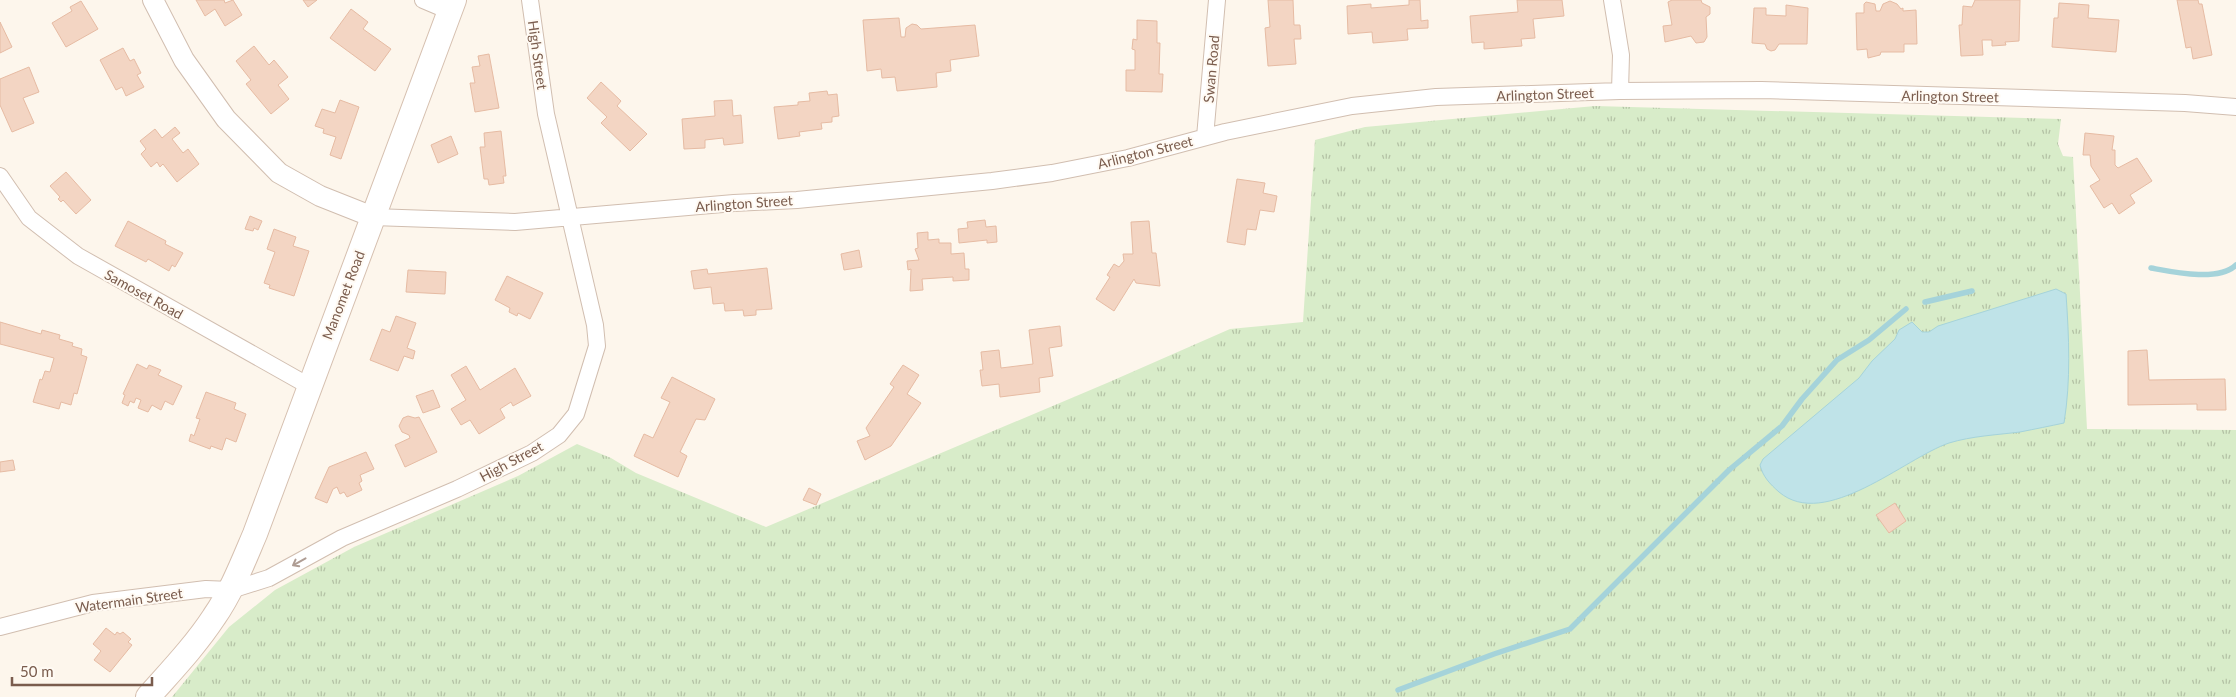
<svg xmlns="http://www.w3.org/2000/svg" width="2236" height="697" font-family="Lato,sans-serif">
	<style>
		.grass { fill: url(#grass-tufts) }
		.water { fill: #bfe3e8; stroke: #a5d3da }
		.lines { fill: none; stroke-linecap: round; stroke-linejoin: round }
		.stream { stroke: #a5d3da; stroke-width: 5.5 }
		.building { fill: #f3d5c3; stroke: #e6bba3 }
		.minor-casing { stroke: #d1beb0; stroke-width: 18 }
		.tertiary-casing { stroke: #d1beb0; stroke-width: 22 }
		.secondary-casing { stroke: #d6c0b0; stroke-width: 26 }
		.minor { stroke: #fff; stroke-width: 16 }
		.tertiary { stroke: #fff; stroke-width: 20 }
		.secondary { stroke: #fff; stroke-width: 24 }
		.oneway { stroke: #af9d94 }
		.labels { text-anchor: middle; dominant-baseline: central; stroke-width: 4; stroke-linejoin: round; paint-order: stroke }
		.street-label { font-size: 14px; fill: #7a5c4d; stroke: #fffaf3 }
	</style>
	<defs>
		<pattern id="grass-tufts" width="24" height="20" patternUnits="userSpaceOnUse" patternTransform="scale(1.25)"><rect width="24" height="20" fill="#d8ecc9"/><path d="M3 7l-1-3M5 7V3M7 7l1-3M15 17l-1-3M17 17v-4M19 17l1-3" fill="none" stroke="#b4c2a5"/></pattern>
	</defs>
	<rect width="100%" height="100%" fill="#fdf6ec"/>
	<!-- grass -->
	<path class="grass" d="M1595,106L2061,119L2058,144L2063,156L2073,157L2087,429L2236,430V697H172L229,627L275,590L354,547L518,476L577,444L611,458L636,473L766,527L1107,383L1230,329L1303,322L1315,140L1365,127Z"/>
	<!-- water -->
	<path class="water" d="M2056,289L2066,294C2069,337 2071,380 2064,423C2050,426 2035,429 2020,432C1996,435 1972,436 1949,443C1905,458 1825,531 1779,492C1770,484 1763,477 1760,465L1763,459L1859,378L1872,361L1895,339L1899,330L1912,322L1922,332H1929L1938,326Z"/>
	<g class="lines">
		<!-- stream -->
		<path class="stream" d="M2151,268C2173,272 2219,282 2236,265
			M1925,302L1972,291
			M1398,690L1494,654L1570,629L1729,470L1782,426L1802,399L1837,360L1869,340L1906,309"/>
	</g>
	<!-- building -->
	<path class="building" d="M196,0H224L225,3L233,0L242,15L225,26L215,9L205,16Z
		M303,0H317L308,7Z
		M1268,0H1293L1294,25H1300L1301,39H1294L1296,64L1268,66L1265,28L1270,27Z
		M1409,0H1420L1421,21L1428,20V28L1407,29L1408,40L1373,43L1372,32L1348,34L1347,6L1371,4V8L1409,5Z
		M1517,0H1562L1564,16L1533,19L1535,38L1521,39L1522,46L1484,49V42L1472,43L1470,16L1518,12Z
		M1672,0H1701L1702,3L1710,7V14L1706,17L1707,37L1704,42L1696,43L1691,36L1665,42L1663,26L1672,25L1668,2Z
		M1975,0H2020L2019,41L2005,42L2006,45L1992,46V40H1982L1983,55L1961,56L1959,25H1962L1963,6L1972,7Z
		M2177,0H2198L2199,4H2202L2212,55L2193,59L2191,47L2186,48Z
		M81,1L98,29L66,47L52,23L72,11L70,7Z
		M1890,1L1897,4L1901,9L1903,8V11L1916,10L1917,44H1904V52H1881L1880,55L1868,58L1867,49L1857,50L1856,13H1864V4L1866,2L1875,4L1876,11H1880L1883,4Z
		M2059,3L2089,5L2088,18L2119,20L2116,52L2052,47L2054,18H2058Z
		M1786,5L1808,8L1807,44H1779L1775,50L1771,51L1767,49L1765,44L1752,43L1754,8H1766V15L1786,16Z
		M351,9L368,22L363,29L391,49L375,71L330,38Z
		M899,18L901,37H905L906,28L912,24L917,25L921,29L975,25L979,56L950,60L951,71L936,73L937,87L897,91L895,77L882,78L881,69L867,71L863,20Z
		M1137,20L1157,21V43H1160L1159,74H1163L1162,92L1126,91V70H1135V50L1132,49L1133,39L1137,40Z
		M0,22L12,47L0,53Z
		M254,46L269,65L274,60L288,77L278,85L289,99L271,114L246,84L251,80L236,61Z
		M123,48L130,61L134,59L141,73L137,75L144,87L126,96L122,87L116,90L100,60Z
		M489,54L499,108L475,112L470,83H475L472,67L480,66L478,56Z
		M29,67L39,92L23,98L34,123L12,132L0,105V79Z
		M601,82L621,101L617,106L647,134L630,151L601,123L607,117L587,98Z
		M827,91L828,95L837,94L839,116L832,117V122L821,123L822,129L799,132L800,136L778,139L774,107L798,105V102L810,101L809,93Z
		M340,100L359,107L341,159L330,155L336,137L323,133L324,129L315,126L322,109L335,113Z
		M732,100L733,116L741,115L743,143L724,145L723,138L705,140V148L684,149L682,119L715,116L714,101Z
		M175,127L180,133L172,139L183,153L188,149L199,164L177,182L163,164L160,167L157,162L151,167L141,154L146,149L140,141L155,129L162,138Z
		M501,131L506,176H503L504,183L489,185L488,179H484L480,147H485L484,133Z
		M2085,133L2114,136L2112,150H2115V165L2118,168L2137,158L2152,181L2130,195L2135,203L2119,214L2112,203L2104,208L2090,186L2100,180L2091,166L2090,155H2083Z
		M451,136L458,154L438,163L431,145Z
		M66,172L91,200L76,214L63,200L61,202L58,199L60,197L50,186Z
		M1237,179L1265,183L1263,193L1277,196L1274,212L1260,210L1256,230L1247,229L1245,245L1227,242Z
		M250,216L262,221L258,230L254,228L253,231L245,229Z
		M985,220L986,227L996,226L997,242L987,243V240L959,243L958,229L968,228L967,222Z
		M128,221L166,241L165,244L183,253L175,267L172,265L169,271L148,259L146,262L115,246Z
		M1149,221L1152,253H1156L1160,286L1136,283L1134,279L1114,311L1096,299L1110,277L1107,275L1114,264L1119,267L1124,261L1123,254H1133L1131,222Z
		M274,229L296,237L293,246L309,251L294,296L269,288L270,285L264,283L275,252L267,249Z
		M928,232V240L939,239V243H951V254L964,253L965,269H969V280L953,281V277L922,279L923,290L910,291L911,269L908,270L907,261L919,260L915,249L918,248L917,233Z
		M859,250L862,267L844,270L841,254Z
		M767,268L772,309L756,310V315L744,316L743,310L725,311L724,303L713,304L711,287L694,289L691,271L707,269L708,274Z
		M408,270L446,272L445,294L406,292Z
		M507,276L543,293L530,319L518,313L517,316L509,312L510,308L495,300Z
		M396,316L416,323L407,348L415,351L413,359L404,356L398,371L370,360L382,329L390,332Z
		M0,322L41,334L42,330L60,335L59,339L73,343L72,346L82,349L81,355L87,357L77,394L74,393L71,405L61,402L59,409L33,402L40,379L42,380L45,371L50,372L54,358L0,344Z
		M1060,326L1062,346L1049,348L1053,376L1039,378L1040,392L1000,397L999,384L982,386L980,370H983L981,352L999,350L1001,368L1033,364L1029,330Z
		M2147,350L2149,380L2225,379L2226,410H2197V404L2128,405V351Z
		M137,364L147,369L149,365L161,370L158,375L182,386L173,405L165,401L161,410L152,405L148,412L138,408L141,400L136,398L134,403L130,401L128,406L122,403L125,395L123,394Z
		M903,365L919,375L907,394L921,403L891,446L865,460L857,441L870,436L866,428L894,387L890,384Z
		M466,366L480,390L515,368L531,396L513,406L511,402L500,409L505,418L479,434L470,420L461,425L451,409L466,400L451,375Z
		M672,377L715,399L705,420L696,419L680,452L687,456L678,477L634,456L644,434L653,438L670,402L661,398Z
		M433,390L440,407L423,413L416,396Z
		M206,392L236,403L234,409L246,414L236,442L226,438L222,450L211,446L210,449L189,441L191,434L194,436L200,419L196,418Z
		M408,416L415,418L419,417L437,452L405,467L395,445L410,438L409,435L402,432L399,426L403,418Z
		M366,452L374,469L360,475L362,481L359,483L362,490L347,497L344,492L340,494L337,487L333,489L327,503L315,498L329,467Z
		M13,460L15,470L0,472V462Z
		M809,488L821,494L816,505L803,500Z
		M1895,503L1906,521L1889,533L1876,515Z
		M106,628L115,635L117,632L120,634L123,632L131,639L128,642L132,645L110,672L94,660L101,651L93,644Z"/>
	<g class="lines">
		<!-- minor casing -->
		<g class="minor-casing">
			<path id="minor" d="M423,0L449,11
				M1612,0L1621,55L1620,91
				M1205,137L1217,0
				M0,176L29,218L78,256L309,386
				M373,217L515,222L734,203L797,200L992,181L1052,173L1128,158L1225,132L1352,106L1436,97L1620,91L1761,90L2185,103L2236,107
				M0,627L93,603L206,589L231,590L269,578L342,538L457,489L532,453L559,435L576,414L597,346L595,325L546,114L530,0"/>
		</g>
		<!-- tertiary casing -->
		<g class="tertiary-casing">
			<path id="tertiary" d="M153,0L184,60L226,119L279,173L320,196L373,217"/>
		</g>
		<!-- secondary casing -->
		<g class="secondary-casing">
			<path id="secondary" d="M148,697C171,671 195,646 214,617C232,591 243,562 255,534L454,0"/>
		</g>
		<!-- minor -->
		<use href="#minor" class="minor"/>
		<!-- tertiary -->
		<use href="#tertiary" class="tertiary"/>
		<!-- secondary -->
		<use href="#secondary" class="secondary"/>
	</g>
	<!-- one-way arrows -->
	<defs><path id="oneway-shaft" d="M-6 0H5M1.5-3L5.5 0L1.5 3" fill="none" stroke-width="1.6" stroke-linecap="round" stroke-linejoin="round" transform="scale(1.25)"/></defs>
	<use class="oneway" href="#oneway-shaft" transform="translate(299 562) rotate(151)"/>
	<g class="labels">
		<!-- street labels -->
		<g class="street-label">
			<text transform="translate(538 55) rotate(82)">High Street</text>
			<text transform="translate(1211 69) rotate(-85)">Swan Road</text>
			<text transform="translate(1545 94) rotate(-2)">Arlington Street</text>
			<text transform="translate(1950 96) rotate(1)">Arlington Street</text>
			<text transform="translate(1145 152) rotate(-14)">Arlington Street</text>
			<text transform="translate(744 203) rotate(-4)">Arlington Street</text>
			<text transform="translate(144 294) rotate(29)">Samoset Road</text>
			<text transform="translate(343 295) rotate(-69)">Manomet Road</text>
			<text transform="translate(511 461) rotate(-28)">High Street</text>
			<text transform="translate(129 600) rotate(-8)">Watermain Street</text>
		</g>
	</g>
	<!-- scale -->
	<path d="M12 677v8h140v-8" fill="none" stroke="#7a5c4d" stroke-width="2.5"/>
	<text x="20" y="677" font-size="15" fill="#7a5c4d" stroke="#fffaf3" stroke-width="4" paint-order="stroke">50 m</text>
</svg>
